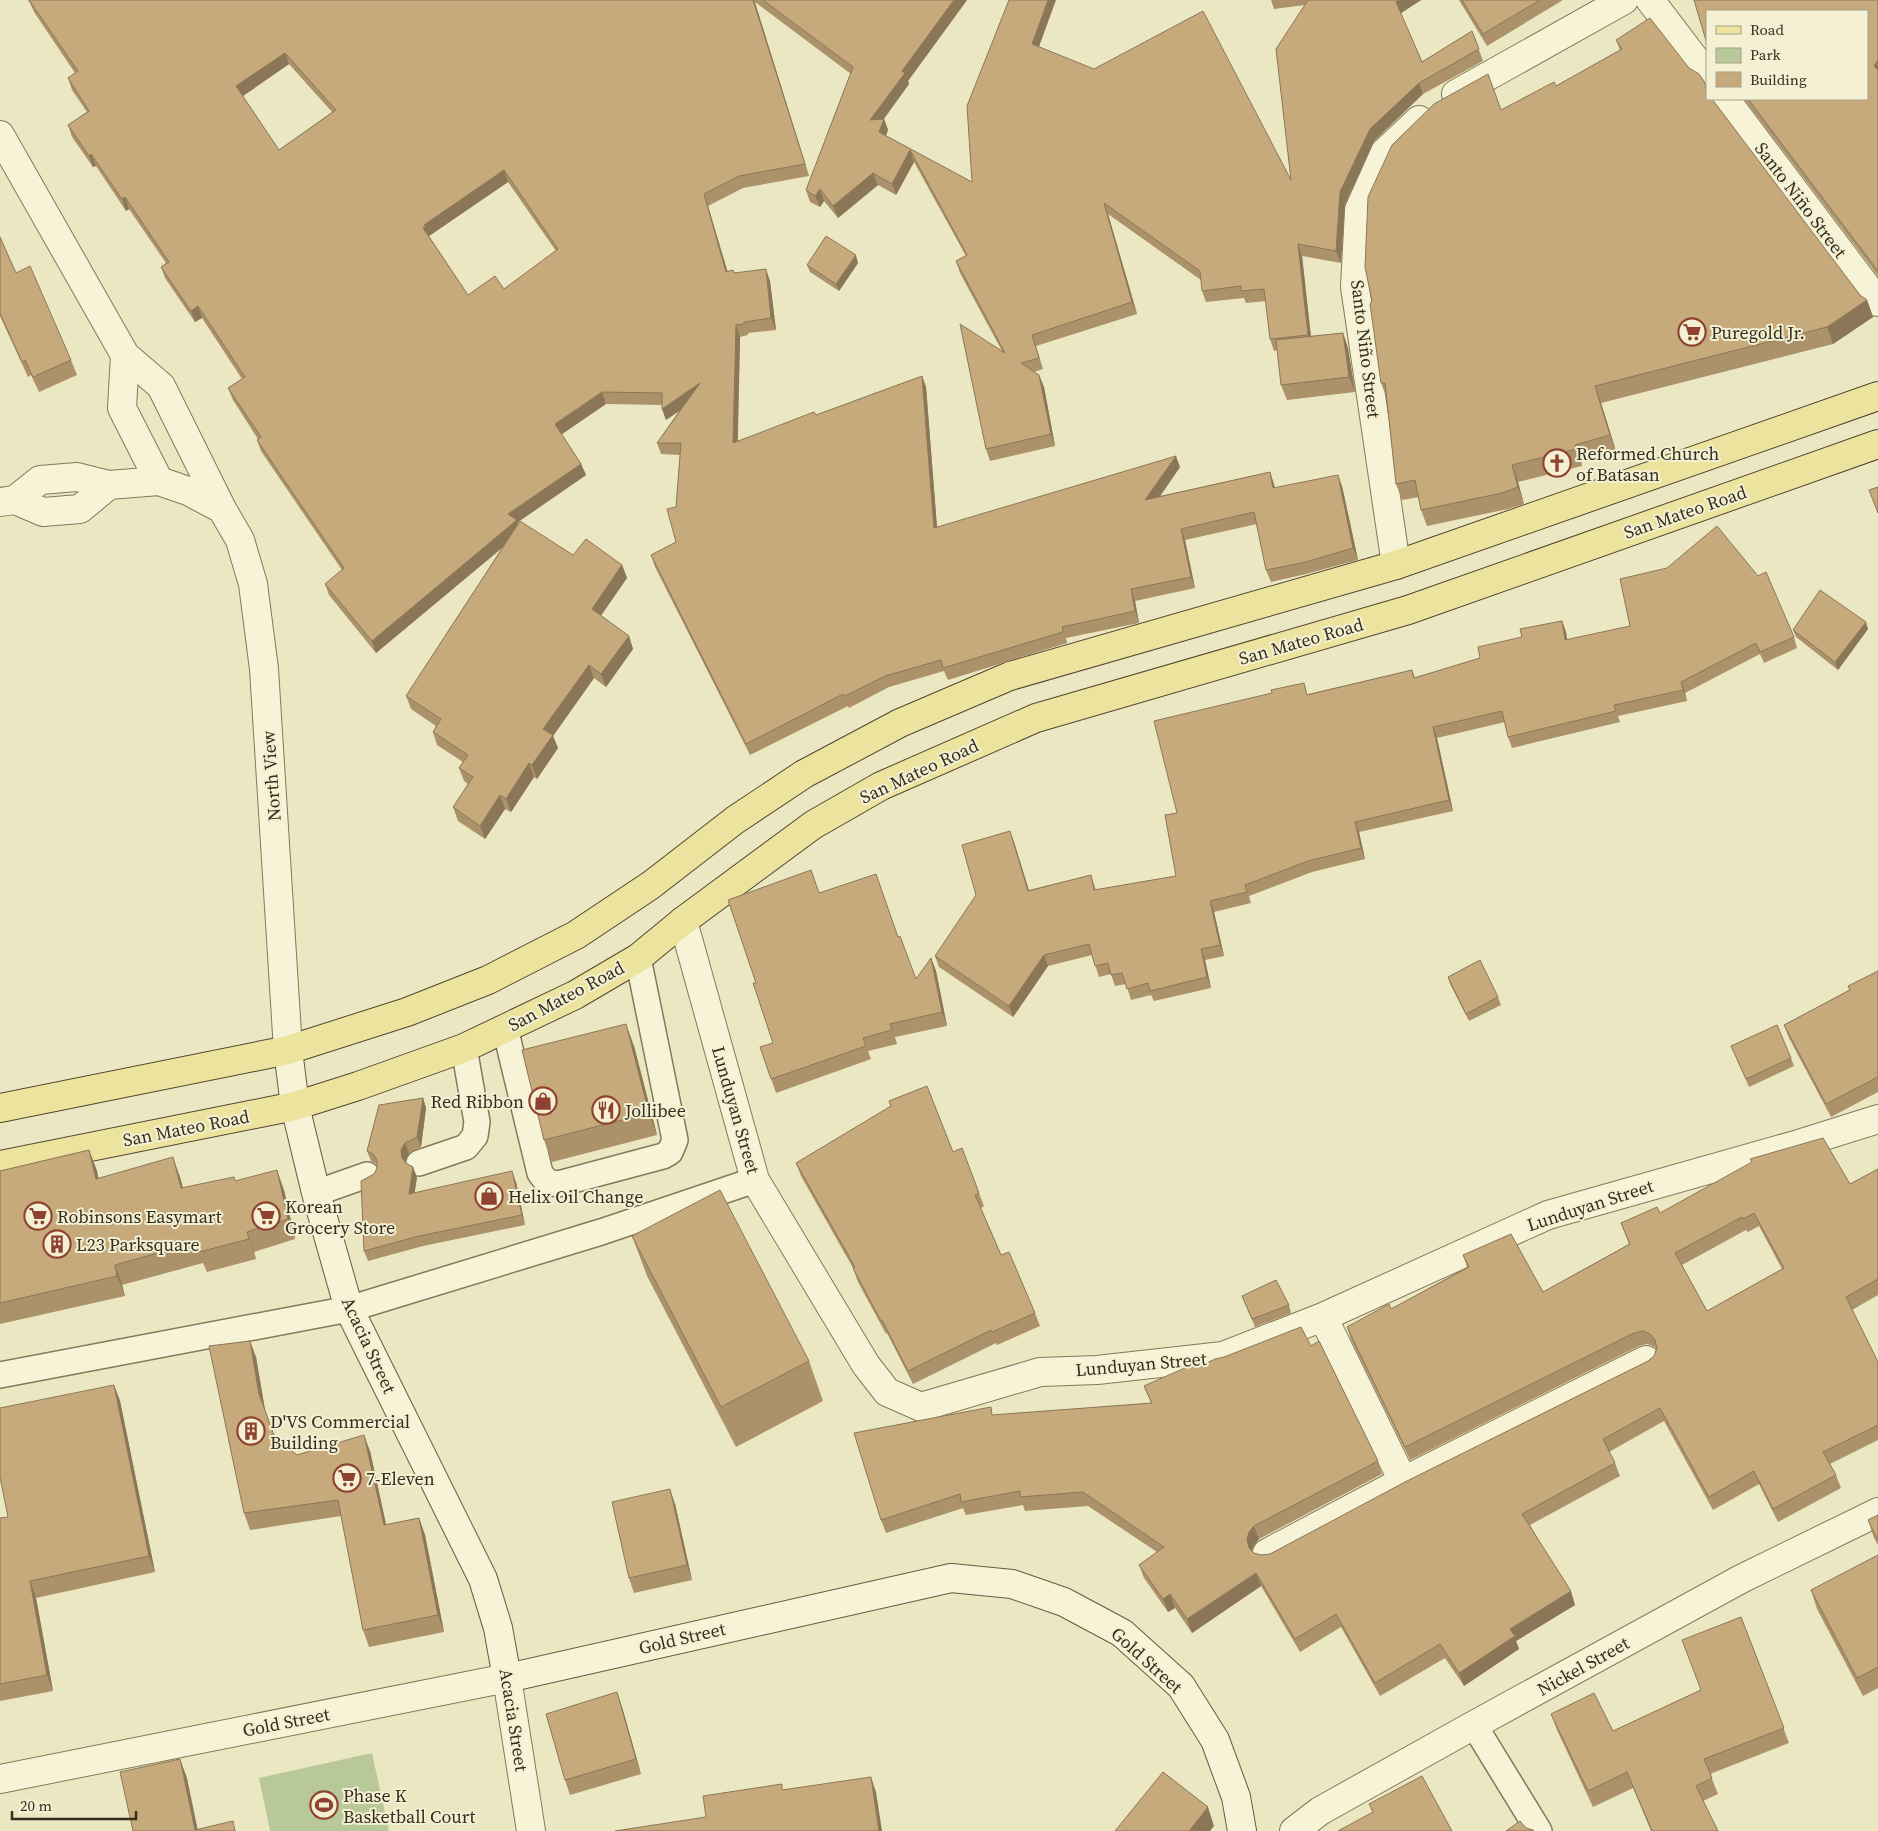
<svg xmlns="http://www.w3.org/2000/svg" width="1878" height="1831" font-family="'Source Serif 4',serif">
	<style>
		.green { fill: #b9c898 }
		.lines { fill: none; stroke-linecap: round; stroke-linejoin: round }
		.lane-casing { stroke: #84795b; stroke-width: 28 }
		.street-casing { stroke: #84795b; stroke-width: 30 }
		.secondary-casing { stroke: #665a3f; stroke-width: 30 }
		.primary-casing { stroke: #52462f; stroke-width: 30 }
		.lane { stroke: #f6f3d6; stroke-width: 25 }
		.street { stroke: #f6f3d6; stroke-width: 28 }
		.secondary { stroke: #f6f3d6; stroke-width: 28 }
		.primary { stroke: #ece39e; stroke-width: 28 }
		.wall { fill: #ab926b; fill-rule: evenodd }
		.shaded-wall { fill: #8b7757 }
		.building { fill: #c7aa7c; stroke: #8b7757; fill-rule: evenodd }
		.labels { text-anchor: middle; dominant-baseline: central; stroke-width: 4; stroke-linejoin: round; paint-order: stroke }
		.street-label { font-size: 18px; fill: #352e1e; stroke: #f3f0d3 }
		.poi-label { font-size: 18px; fill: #352e1e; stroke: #f3f0d3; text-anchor: start }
	</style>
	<rect width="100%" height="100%" fill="#ebe7c3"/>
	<!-- green -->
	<path class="green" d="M372,1753L389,1831H270L259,1778Z"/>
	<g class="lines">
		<!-- lane casing -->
		<g class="lane-casing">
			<path id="lane" d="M505,1028L540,1173L547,1182L558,1184L663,1156L670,1152L675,1140L638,958
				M419,1163L466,1147L475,1136L477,1122L464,1048
				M316,1193L367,1175
				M0,1375L349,1309L601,1232L755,1180
				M1474,1725L1539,1831"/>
		</g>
		<!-- street casing -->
		<g class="street-casing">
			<path id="street" d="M1650,0L1707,75
				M1456,94L1624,0
				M1725,99L1878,302
				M0,135L125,355L161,386L222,509L240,540L253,584L264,669L288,1050
				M125,355L122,408L159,481
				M15,500L43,512L80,509L109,485
				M0,502L15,500L40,480L77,477L109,485L159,481L188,491L222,509
				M1396,565L1355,287L1359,210L1385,152L1419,120
				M683,921L755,1180L866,1365L887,1392L921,1407L1040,1372L1097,1370L1223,1356L1323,1317L1548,1215L1792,1146L1878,1119
				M1323,1317L1403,1481
				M1267,1553L1403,1481L1646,1360
				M0,1779L507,1678L531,1831
				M1294,1831L1320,1811L1474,1725L1741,1579L1878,1512"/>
		</g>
		<!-- secondary casing -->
		<g class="secondary-casing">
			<path id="secondary" d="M288,1050L295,1106L316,1193L349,1309L483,1579L498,1628L507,1678L951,1578L1012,1584L1064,1602L1122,1633L1181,1686L1215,1740L1236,1797L1242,1831"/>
		</g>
		<!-- primary casing -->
		<g class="primary-casing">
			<path id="primary" d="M0,1108L288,1050L407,1012L488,980L576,935L651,885L735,820L804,774L900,723L1010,676L1396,565L1878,396
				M0,1165L295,1106L358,1086L464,1048L575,995L638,958L683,921L813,825L881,786L1036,718L1408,610L1878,444"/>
		</g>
		<!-- lane -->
		<use href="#lane" class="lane"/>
		<!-- street -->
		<use href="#street" class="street"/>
		<!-- secondary -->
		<use href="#secondary" class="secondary"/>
		<!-- primary -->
		<use href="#primary" class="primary"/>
	</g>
	<!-- wall -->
	<path class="wall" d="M28,0H967L908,81L909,84L884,119L888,130L886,136L972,182L1040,47L1291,180L1305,5L1274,9L1271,0H1421L1400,13L1422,62L1472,31L1483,61L1423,94L1374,141L1345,204L1341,263L1302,256L1311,336L1343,333L1348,348L1355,392L1287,400L1281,385L1278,350L1274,351L1270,339L1266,301L1246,303L1244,298L1206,302L1202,291L1201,280L1108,214L1137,314L1036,346L1043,369L1034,372L1039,375L1044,387L1055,446L990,461L986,449L1002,351L960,273L956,261L966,256L914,162L896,195L878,185L838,218L824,201L820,207L810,202L806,190L851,74L755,2L809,176L743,188L708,206L727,271L770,281L776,330L748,333V335L740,337L738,441L816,415L922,376L926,387L937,527L1180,467L1160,496L1270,472L1275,488L1342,486L1358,560L1306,574L1271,582L1266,570L1257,524L1185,540L1195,588L1135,601L1139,623L1066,638L1067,643L948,680L944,671L889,687L849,708L848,706L750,755L655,567L651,555L676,542V507L680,455L661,454L657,443L679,411L666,420L662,405L606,404L562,434L581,464L586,475L518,522V523L573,555L622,565L627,578L601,616L629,636L633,649L606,687L594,678L553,736L558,748L537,779L534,777L511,812L505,809L485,839L458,821L453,807L468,784L464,781L459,768L463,762L437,745L433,732L436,726L411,709L406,696L502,548L376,653L329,595L325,584L342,570L261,451L257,440L258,439L233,400L228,388L242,379L202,318L195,322L165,278L161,267L166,263L129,209L126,211L96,166L93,167L72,137L68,125L87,112L72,90L68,78L75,73L34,12L30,3ZM289,64L332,112L279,150L243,96ZM508,182L556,251L504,289L468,295L429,236Z
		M1459,0H1563L1487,46Z
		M1878,0V276L1744,99H1867Z
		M1616,40L1689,68L1704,81L1707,88V99L1860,295L1867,300L1873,317L1833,344L1601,403L1616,451L1581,461L1582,466L1518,482L1524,504L1508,509L1427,526L1421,510L1419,497L1402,500L1396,484L1386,396L1381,383L1501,110L1556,86L1620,50Z
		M0,237L16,273L71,360L77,375L39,392L31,375L28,377L0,316Z
		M858,263L839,291L810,272L807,265Z
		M1562,621L1566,632L1567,640L1794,637L1797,648L1764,663L1760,654L1685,693L1687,701L1618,716L1620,722L1512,748L1508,737L1505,722L1437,738L1453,811L1359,832L1365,859L1312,872L1249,896L1251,903L1214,912L1224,956L1205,960L1211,988L1154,1001L1151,995L1131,1000L1126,984L1115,986L1111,974L1099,977L1092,955L1048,966L1013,1017L939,967L935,956L1014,842L1029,890L1091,875L1096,890L1176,876L1177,813L1308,694L1412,670L1415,678L1480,658L1522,637Z
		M1868,629L1838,670L1796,637L1793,630Z
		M820,893L898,937L916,979L931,958L936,971L947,1026L895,1037L897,1044L868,1051L871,1059L776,1093L760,1047L773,1043L756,983Z
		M1878,971V1092L1831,1117L1789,1038L1784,1025L1849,990Z
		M1448,977L1498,997L1501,1005L1469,1021L1450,984Z
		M634,1046L657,1135L552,1162L544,1140Z
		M1731,1046L1791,1058L1794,1066L1749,1087Z
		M423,1098L426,1108L421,1147L409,1153L405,1161V1163L417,1177L414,1193L516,1182L525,1225L423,1246L368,1261L364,1251L374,1174L377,1168V1164L371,1161L367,1151Z
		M962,1148L984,1206L981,1208L1001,1255L1035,1313L1040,1326L997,1345L996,1343L913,1384L887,1333L886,1334L858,1282L853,1268L801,1176L796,1163L953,1152Z
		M89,1150L97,1171L98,1178L180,1177L183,1188L235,1181L284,1190L295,1239L254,1252L256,1259L207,1272L203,1263L122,1285L125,1296L0,1324V1171Z
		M1878,1169V1295L1852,1310L1878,1362V1440L1830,1464L1836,1475L1841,1488L1778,1522L1759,1484L1713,1510L1664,1421L1609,1452L1615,1463L1620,1476L1530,1525L1575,1605L1516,1641L1519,1649L1464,1686L1445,1658L1380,1696L1341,1627L1300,1652L1261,1586L1192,1633L1175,1608L1168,1612L1144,1578L1139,1565L1157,1552L1088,1506L1025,1511L1023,1505L966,1515L963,1508L886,1533L881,1520L994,1415L1151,1403L1144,1386L1198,1367L1311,1346L1378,1461L1382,1474L1259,1539L1254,1545L1252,1551L1254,1553L1261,1555L1270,1554L1648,1361L1654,1356L1656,1349L1655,1347L1647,1344L1639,1346L1410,1460L1351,1340L1347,1327L1391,1309L1467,1267L1463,1255L1543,1292L1629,1244L1621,1223L1660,1213L1850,1184ZM1759,1226L1782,1269L1707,1311L1682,1265L1746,1230L1748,1232Z
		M632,1236L809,1361L823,1401L736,1447L647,1276Z
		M1242,1296L1289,1305L1291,1313L1255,1327Z
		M256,1357L265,1410L275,1438L297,1455L370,1451L386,1525L419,1518L425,1535L444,1632L369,1647L363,1630L341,1516L250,1530L244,1513Z
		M114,1385L120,1401L155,1572L36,1598L53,1691L0,1701V1518L8,1517Z
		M675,1504L692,1580L634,1593L629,1578Z
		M1878,1515V1545L1874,1538L1868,1520Z
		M1878,1555V1688L1863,1696L1817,1609L1811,1590Z
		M1741,1617L1789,1743L1710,1774L1718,1794L1703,1801L1718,1831H1651L1633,1788L1593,1807L1557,1730L1551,1714L1613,1731L1700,1690Z
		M617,1692L622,1707L641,1774L570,1795L565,1780Z"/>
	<!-- shaded-wall -->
	<path class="shaded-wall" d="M753,0H754L809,176L805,164Z
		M954,0H967L908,81L909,84L874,132L870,120L902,71Z
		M1048,0H1056L1036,55L1032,44Z
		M1399,0H1421L1400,14L1396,2Z
		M285,53L289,64L240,98L236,86Z
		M1878,60V75L1874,66Z
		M1419,83L1423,94L1374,141L1345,204L1341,263L1336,251L1340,192L1370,129Z
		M884,119L888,130L883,143L879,132Z
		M910,150L914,162L896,195L892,184Z
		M91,154L96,166L93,167L89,156Z
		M504,170L508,182L429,236L423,228L424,225Z
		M873,173L878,185L838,218L833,206Z
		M820,189L824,201L820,207L815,196Z
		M704,194L708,206L731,283L726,272Z
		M125,197L129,209L126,211L122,199Z
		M1104,203L1108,214L1137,314L1132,302Z
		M1298,244L1302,256L1312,347L1308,335Z
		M856,255L858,263L839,291L836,284Z
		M766,269L770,281L776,330L771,318Z
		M1867,300L1873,317L1833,344L1827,327Z
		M198,306L202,318L195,322L191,311Z
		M736,325L740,337L737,455L733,443Z
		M1343,333L1348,348L1355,392L1349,377Z
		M1039,375L1044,387L1055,446L1051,434Z
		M922,376L926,387L938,540L934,528Z
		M700,383L704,394L666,420L662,409Z
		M1595,386L1601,403L1616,451L1610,435Z
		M602,392L606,404L559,436L555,424Z
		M1575,445L1581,461L1582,466L1576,449Z
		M1176,456L1180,467L1150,511L1145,500Z
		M581,464L586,475L518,522L521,532L376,653L372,641L508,514Z
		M1512,465L1518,482L1524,504L1518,487Z
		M1270,472L1274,484L1277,500L1273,488Z
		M1338,475L1342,486L1358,560L1353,548Z
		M1181,529L1185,540L1195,588L1191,577Z
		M622,565L627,578L596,622L592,609Z
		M1131,589L1135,601L1139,623L1135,611Z
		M1562,621L1566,632L1569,651L1565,640Z
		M1866,622L1868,629L1838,670L1835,662Z
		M629,636L633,649L606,687L601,674Z
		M589,665L594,678L553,736L558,748L537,779L532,765L543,729Z
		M1681,682L1685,693L1687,701L1683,690Z
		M1433,727L1437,738L1453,811L1449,800Z
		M529,763L534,777L511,812L506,799Z
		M500,795L505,809L485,839L480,826Z
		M1355,822L1359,832L1365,859L1361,848Z
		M1010,831L1014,842L1032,901L1028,891Z
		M1210,901L1214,912L1224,956L1220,945Z
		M1201,949L1205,960L1211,988L1207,977Z
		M1044,955L1048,966L1013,1017L1009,1006Z
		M931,958L936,971L947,1026L942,1012Z
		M626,1024L634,1046L657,1135L649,1113Z
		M423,1098L426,1108L421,1147L417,1137Z
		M405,1143L409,1153L405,1161L406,1168L402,1158L401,1150Z
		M89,1150L97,1171L103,1199L96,1179Z
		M173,1157L180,1177L188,1208L181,1188Z
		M413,1167L417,1177L413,1204L409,1194Z
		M277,1170L284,1190L295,1239L288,1219Z
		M512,1171L516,1182L525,1225L522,1215Z
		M247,1232L254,1252L256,1259L249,1239Z
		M115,1265L122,1285L125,1296L117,1276Z
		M250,1341L256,1357L265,1410L259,1394Z
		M114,1385L120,1401L155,1572L149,1556Z
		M364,1435L370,1451L390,1542L384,1525Z
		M670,1489L675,1504L692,1580L687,1565Z
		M419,1518L425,1535L444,1632L438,1615Z
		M1254,1526L1259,1539L1254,1545L1251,1552L1249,1548L1247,1539L1249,1532Z
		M1256,1573L1261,1586L1192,1633L1187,1619Z
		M30,1581L36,1598L53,1691L47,1675Z
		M1571,1591L1575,1605L1516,1641L1519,1649L1464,1686L1459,1673L1510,1629Z
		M1170,1594L1175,1608L1168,1612L1163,1599Z
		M617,1692L622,1707L641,1774L636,1759Z
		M180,1759L187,1778L198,1831H195Z
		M871,1777L876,1792L882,1831H879Z
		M1208,1807L1214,1826L1210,1831H1189Z"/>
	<!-- building -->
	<path class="building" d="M29,0H753L805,164L739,176L704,194L726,272L733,270L734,273L766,269L771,318L744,322V324L736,325L733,443L814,412L816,415L922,376L934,528L1176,456L1145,500L1270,472L1273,488L1338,475L1353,548L1302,563L1266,570L1254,512L1181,529L1191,577L1131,589L1135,611L1062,627L1063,632L943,668L941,660L885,676L845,696L843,694L746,744L651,555L676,542L667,509L676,507L681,443H657L700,383L662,409V393L602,392L555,424L581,464L508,514L517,520L372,641L325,584L344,568L257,440L261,437L228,388L245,377L198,306L191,311L161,267L169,262L125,197L122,199L91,154L89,156L68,125L89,111L68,78L78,71ZM285,53L336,110L279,150L236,86ZM504,170L558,249L504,289L495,276L468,295L423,228L426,227L424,225Z
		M763,0H954L902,71L905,73L870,120L884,119L879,132L972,182L967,106L1009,0H1048L1032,44L1094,69L1203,11L1291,180L1276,49L1308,0H1399L1396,2L1422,62L1472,31L1479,49L1419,83L1370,129L1340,192L1336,251L1298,244L1308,335L1270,339L1264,289L1241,291V286L1202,291L1200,271L1104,203L1132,302L1032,335L1039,358L1021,363L1039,375L1051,434L986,449L960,324L1005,353L956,261L967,255L910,150L892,184L873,173L833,206L820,189L815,196L806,190L853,67Z
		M1462,0H1540L1483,34Z
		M1694,0H1878V60L1874,66L1878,70V271L1748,99H1867V11H1707V44Z
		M1650,18L1689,68L1699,74L1704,81L1707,92V99H1712L1860,295L1867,300L1827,327L1595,386L1610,435L1575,445L1576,449L1512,465L1518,487L1502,493L1421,510L1415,480L1396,484L1385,383H1381L1370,304L1372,301L1365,267L1368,197L1392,145L1434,104L1488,74L1501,110L1554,82L1556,86L1622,49L1616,40Z
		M826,236L856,255L836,284L807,265Z
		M0,237L16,273L30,266L71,360L33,377L25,360L22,362L0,313Z
		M1343,333L1349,377L1281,385L1276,340Z
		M1878,487V513L1869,490Z
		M520,521L573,555L586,539L622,565L592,609L629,636L601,674L589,665L543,729L553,735L532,765L529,763L506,799L500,795L480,826L453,807L473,777L459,768L468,755L433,732L441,719L406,696Z
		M1717,526L1758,576L1766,572L1794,637L1760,652L1756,643L1681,682L1683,690L1614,705L1616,711L1508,737L1502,711L1433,727L1449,800L1355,822L1361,848L1308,861L1245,885L1247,892L1210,901L1220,945L1201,949L1207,977L1150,991L1148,983L1127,989L1122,973L1111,975L1108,963L1095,966L1089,944L1044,955L1009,1006L935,956L976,895L962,845L1010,831L1028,891L1091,875L1094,890L1176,876L1165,815L1177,813L1154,721L1272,693L1271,690L1304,683L1307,695L1412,670L1414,678L1480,658L1478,647L1522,637L1520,629L1562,621L1565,640L1630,626L1620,579L1667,568Z
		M1820,590L1866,622L1835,662L1793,630Z
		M811,870L819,893L876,874L898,937L900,936L916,979L931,958L942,1012L890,1024L892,1030L863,1038L866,1046L771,1079L760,1047L773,1043L753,983H756L728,900Z
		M1480,960L1498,997L1466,1014L1448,977Z
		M1878,971V1077L1826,1104L1784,1025L1850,990L1848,986Z
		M626,1024L649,1113L544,1140L522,1050Z
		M1777,1025L1791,1058L1746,1079L1731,1046Z
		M927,1086L953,1152L962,1148L979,1193L975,1195L1001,1255L1009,1252L1035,1313L992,1332L991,1330L908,1371L882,1320L881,1321L853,1268L855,1267L796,1163L891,1106L889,1101Z
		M423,1098L417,1137L405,1143L401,1150L402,1158L406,1163L413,1167L409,1194L512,1171L522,1215L419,1236L364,1251L361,1181L374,1174L377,1168V1160L373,1154L367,1151L379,1105Z
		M1823,1138L1850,1184L1878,1169V1279L1846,1297L1878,1362V1425L1823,1452L1836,1475L1773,1509L1754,1471L1709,1497L1660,1408L1603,1439L1615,1463L1522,1514L1571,1591L1510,1629L1515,1636L1459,1673L1440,1644L1375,1683L1336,1614L1295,1639L1256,1573L1187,1619L1170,1594L1163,1599L1139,1565L1164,1547L1083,1492L1020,1497V1491L961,1502L960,1494L881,1520L854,1433L991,1407L992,1415L1152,1403L1144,1386L1196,1363L1198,1367L1215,1359L1224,1357L1301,1327L1311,1346L1319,1341L1378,1461L1254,1526L1249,1532L1247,1539L1249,1548L1254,1553L1261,1555L1270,1554L1405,1482L1648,1361L1654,1356L1657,1348L1655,1340L1650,1334L1643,1331L1634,1333L1405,1447L1347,1327L1389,1304L1391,1309L1469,1267L1463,1255L1511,1234L1543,1292L1630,1244L1621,1223L1657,1207L1660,1213L1752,1162L1750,1159ZM1754,1213L1784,1268L1707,1311L1675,1253L1742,1217L1743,1219Z
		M89,1150L96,1179L173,1157L181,1188L234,1177L235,1181L277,1170L288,1219L247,1232L249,1239L199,1252L197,1242L115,1265L117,1276L0,1303V1171Z
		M720,1190L809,1361L721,1407L632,1236Z
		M1276,1280L1289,1305L1252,1319L1242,1296Z
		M250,1341L259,1394L275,1438L297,1455L364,1435L384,1525L419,1518L438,1615L363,1630L338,1500L244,1513L209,1346Z
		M114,1385L149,1556L30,1581L47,1675L0,1684V1518L8,1517L0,1477V1408Z
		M670,1489L687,1565L629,1578L612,1502Z
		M1878,1515V1540L1868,1520Z
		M1878,1555V1667L1857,1678L1811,1590Z
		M1741,1617L1784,1728L1704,1759L1712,1778L1696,1786L1718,1831H1652L1627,1772L1588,1791L1551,1714L1594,1693L1613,1731L1701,1690L1682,1640Z
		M617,1692L636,1759L565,1780L546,1714Z
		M180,1759L195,1830L233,1821L235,1831H133L120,1772Z
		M1163,1772L1208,1807L1189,1831H1115Z
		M1422,1776L1452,1831H1338L1373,1812L1369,1804Z
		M871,1777L879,1831H615L706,1817L703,1796L782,1784V1790Z
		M1520,1821L1526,1828L1533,1830L1534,1831H1506Z"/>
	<!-- icons -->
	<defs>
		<g id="supermarket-ring" transform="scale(1.4375)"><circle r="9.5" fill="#f3f0d3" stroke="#8f422f" stroke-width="1.5"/><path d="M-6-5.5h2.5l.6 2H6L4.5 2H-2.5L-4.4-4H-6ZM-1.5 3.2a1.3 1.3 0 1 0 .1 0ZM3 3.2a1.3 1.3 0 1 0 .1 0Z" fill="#8f422f"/></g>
		<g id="church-ring" transform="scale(1.4375)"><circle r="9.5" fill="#f3f0d3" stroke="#8f422f" stroke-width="1.5"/><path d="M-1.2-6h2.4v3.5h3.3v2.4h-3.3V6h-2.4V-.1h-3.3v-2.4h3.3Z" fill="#8f422f"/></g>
		<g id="shop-ring" transform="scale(1.4375)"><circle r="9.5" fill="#f3f0d3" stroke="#8f422f" stroke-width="1.5"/><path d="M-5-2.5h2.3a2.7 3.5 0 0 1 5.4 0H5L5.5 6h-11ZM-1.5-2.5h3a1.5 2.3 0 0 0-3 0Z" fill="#8f422f"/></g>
		<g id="restaurant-ring" transform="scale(1.4375)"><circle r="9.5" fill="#f3f0d3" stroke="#8f422f" stroke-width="1.5"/><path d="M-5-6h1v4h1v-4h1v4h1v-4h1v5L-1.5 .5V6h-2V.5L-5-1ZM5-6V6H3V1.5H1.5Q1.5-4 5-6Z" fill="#8f422f"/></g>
		<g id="building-ring" transform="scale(1.4375)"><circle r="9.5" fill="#f3f0d3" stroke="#8f422f" stroke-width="1.5"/><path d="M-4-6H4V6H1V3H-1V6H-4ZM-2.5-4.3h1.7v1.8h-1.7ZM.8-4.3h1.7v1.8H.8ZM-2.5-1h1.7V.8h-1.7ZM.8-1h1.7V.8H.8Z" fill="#8f422f"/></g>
		<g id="stadium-ring" transform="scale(1.4375)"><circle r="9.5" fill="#f3f0d3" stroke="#8f422f" stroke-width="1.5"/><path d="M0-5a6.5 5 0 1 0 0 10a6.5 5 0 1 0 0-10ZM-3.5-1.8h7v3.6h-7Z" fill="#8f422f"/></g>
	</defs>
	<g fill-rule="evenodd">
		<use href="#supermarket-ring" x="1692" y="332"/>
		<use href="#church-ring" x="1557" y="463"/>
		<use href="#shop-ring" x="543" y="1101"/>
		<use href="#restaurant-ring" x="606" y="1110"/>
		<use href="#shop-ring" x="489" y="1196"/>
		<use href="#supermarket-ring" x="38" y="1216"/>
		<use href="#supermarket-ring" x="266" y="1216"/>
		<use href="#building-ring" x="57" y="1244"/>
		<use href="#building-ring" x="251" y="1431"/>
		<use href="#supermarket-ring" x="347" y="1478"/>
		<use href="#stadium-ring" x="324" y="1805"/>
	</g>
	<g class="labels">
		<!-- street labels -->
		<g class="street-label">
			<text transform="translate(1801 200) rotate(53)">Santo Niño Street</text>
			<text transform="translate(1366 349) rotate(83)">Santo Niño Street</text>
			<text transform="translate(1685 512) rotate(-19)">San Mateo Road</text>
			<text transform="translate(1301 641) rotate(-16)">San Mateo Road</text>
			<text transform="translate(919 771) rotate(-25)">San Mateo Road</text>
			<text transform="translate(271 776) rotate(-94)">North View</text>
			<text transform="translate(566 996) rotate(-28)">San Mateo Road</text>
			<text transform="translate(736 1110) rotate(74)">Lunduyan Street</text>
			<text transform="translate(186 1128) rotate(-11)">San Mateo Road</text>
			<text transform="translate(1590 1205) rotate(-18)">Lunduyan Street</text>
			<text transform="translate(369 1345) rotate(65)">Acacia Street</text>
			<text transform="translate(1141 1364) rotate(-5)">Lunduyan Street</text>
			<text transform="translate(682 1638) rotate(-13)">Gold Street</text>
			<text transform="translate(1147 1660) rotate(42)">Gold Street</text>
			<text transform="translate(1583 1666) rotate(-29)">Nickel Street</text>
			<text transform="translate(514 1720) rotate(81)">Acacia Street</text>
			<text transform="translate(286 1722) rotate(-11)">Gold Street</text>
		</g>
		<!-- poi labels -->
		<g class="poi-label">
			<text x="1711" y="332">Puregold Jr.</text>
			<text x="1576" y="453">Reformed Church<tspan x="1576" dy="21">of Batasan</tspan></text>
			<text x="524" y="1101" text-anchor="end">Red Ribbon</text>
			<text x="625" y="1110">Jollibee</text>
			<text x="508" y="1196">Helix Oil Change</text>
			<text x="285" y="1206">Korean<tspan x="285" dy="21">Grocery Store</tspan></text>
			<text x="57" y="1216">Robinsons Easymart</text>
			<text x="76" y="1244">L23 Parksquare</text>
			<text x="270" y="1421">D'VS Commercial<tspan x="270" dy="21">Building</tspan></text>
			<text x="366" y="1478">7-Eleven</text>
			<text x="343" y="1795">Phase K<tspan x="343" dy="21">Basketball Court</tspan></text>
		</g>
	</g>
	<!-- legend -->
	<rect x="1706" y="10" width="162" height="90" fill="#f3f0d3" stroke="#a7a28b"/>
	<rect x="1716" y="26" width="25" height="8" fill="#ece39e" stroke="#a7a28b"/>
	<text x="1750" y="35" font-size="15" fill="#352e1e">Road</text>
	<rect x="1716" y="48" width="25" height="15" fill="#b9c898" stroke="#a7a28b"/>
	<text x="1750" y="60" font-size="15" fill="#352e1e">Park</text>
	<rect x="1716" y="72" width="25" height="15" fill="#c7aa7c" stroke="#a7a28b"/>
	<text x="1750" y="85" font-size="15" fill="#352e1e">Building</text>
	<!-- scale -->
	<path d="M12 1811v8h124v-8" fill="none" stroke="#352e1e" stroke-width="2.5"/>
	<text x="20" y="1811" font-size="15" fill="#352e1e" stroke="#f3f0d3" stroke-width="4" paint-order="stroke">20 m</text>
</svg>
